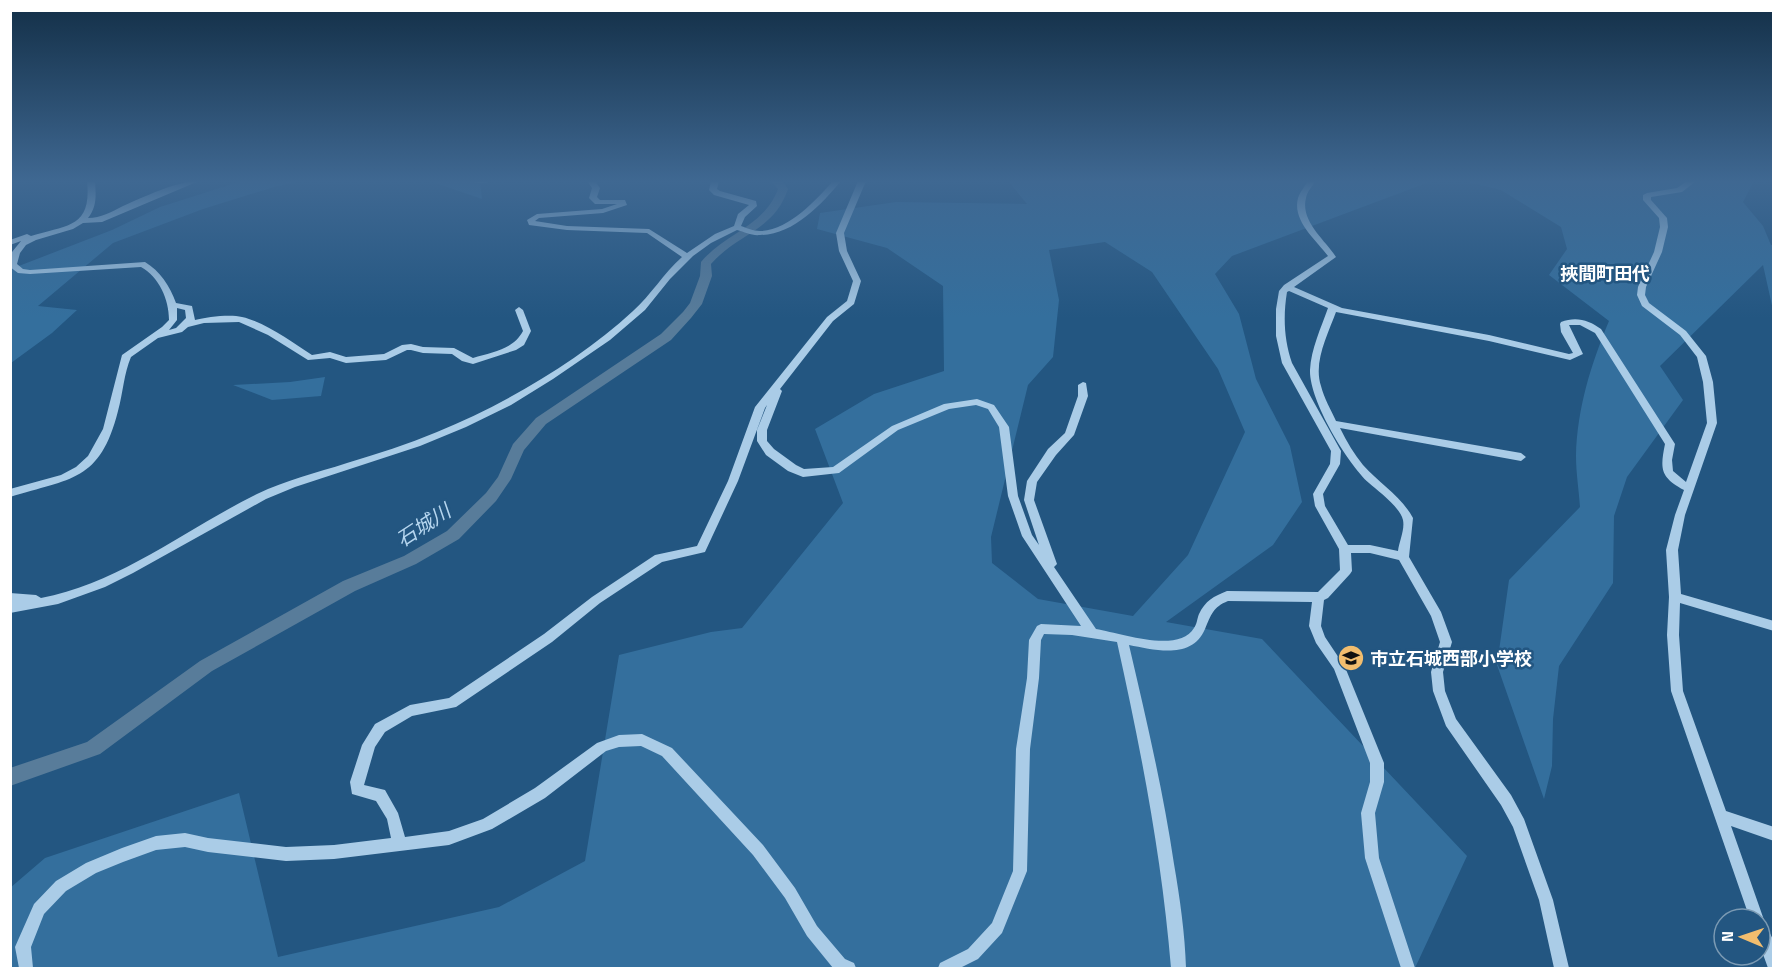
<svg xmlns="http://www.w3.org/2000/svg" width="1784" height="979" font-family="'Titillium Web','Noto Sans JP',sans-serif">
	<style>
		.green { fill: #346f9d; fill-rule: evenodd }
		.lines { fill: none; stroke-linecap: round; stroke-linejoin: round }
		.river { fill: #587c9a; fill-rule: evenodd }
		.minor { fill: #aacce7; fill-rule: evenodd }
		.labels { text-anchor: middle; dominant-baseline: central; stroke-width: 5; stroke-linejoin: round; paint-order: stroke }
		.far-quarter-label { font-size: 18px; font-weight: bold; fill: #fff; stroke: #235681 }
		.poi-label { font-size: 18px; font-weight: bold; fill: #fff; stroke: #235681; text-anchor: start }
		.water-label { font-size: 20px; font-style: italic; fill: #b6d6ef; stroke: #235681 }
	</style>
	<rect width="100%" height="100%" fill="#235681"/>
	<!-- green -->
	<path class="green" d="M242,181H300L274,187L203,209L113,243L38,306L77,310L52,333L11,363V269L112,230L160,207Z
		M430,181H480L482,199Z
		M1008,181H1432L1232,256L1215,274L1239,314L1256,379L1290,446L1302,502L1273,545L1166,622L1262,639L1467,856L1415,968H11L10,888L45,858L239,793L278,957L499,907L585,861L619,655L711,632L742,628L843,503L815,429L874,394L944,371L943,286L887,248L817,229L820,213L896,202L1027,204ZM1105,242L1152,272L1218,369L1245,432L1188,555L1133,616L1038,599L992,563L991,537L1028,385L1053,357L1059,300L1049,250Z
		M1463,181H1754L1743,202L1763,226L1771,245H1773V310L1763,265L1660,366L1683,400L1627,477L1614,516L1613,583L1559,666L1553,719L1552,766L1544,799L1497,665L1509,580L1580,507C1579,491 1576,473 1576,456C1577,409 1591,364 1609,321L1549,275L1567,249L1561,227L1501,190Z
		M325,377L321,396L272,400L233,385L290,382Z"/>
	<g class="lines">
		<!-- river -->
		<path class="river" d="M771,181H782L788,189C774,231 737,234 711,264L712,276L702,304L691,318L671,340L546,424L524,450L511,479L496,501L459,539L416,564L355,591L212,671L100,754L10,786V768L87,742L200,661L343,581L404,556L447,531L486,493L498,477L513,444L536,418L661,334L683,312L690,303L700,276L701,262C725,233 764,227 778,189Z"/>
		<!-- minor -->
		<path class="minor" d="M87,181H95C96,195 97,207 88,218C101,218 111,212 123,206C144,197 176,181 199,181L102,222L83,223L73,229L36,240L26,245L20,253L17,264L23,269L30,270L145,262C160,271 170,286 176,303L192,306L195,320C207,317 230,314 242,317C265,322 292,342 312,355L330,352L346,357L384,354L402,345L411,344L423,347L454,348L473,358C492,352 513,350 523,331L515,310L519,307L523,310L531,331L524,345L516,350L473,364L462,361L452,354L423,353L411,350H407L386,360L346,363L330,358L308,360L268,335L239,322L204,323L188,327L182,332L158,338L131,357C124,373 123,393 118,411C100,482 71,478 10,497V489L61,475L76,467L88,456L103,429L122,355L162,327L169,320C169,299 159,277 141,267L30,274L18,273L10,267L12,252L21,241L10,245V240L27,234L31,236C67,225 92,228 87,181ZM177,308L185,310L186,318L176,328L169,330L177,320Z
			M472,181H490C486,184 476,184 472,181Z
			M587,181H595L600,188L597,197L600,200H625L627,205L603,213L539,218L535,221L567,226L649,229L687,253L715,234L734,226L738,214L749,205L714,195L709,190L711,181H719L717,189L720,191L756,201L757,206L745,217L741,226C747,228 753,231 760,231C789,230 815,201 833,181H841C821,205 793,235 760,235C752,236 745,232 737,230L711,243L693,256L670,279L645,310L610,340L553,379L511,405L466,427L420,446L295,487L266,499L133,573L105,587L58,604L10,613V603H13H10V593L36,595L41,598C120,583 186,529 257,494C286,480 316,473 347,463C377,454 408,444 437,432C505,404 579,361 633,311C651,295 663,274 682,257L647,233L567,230L529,225L527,220L537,214L602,209L617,204H595L589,198L592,188Z
			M858,181H866L844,233L847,251L861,281L854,304L833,321L780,389L782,391L767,430V441L774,449L796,465L804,469L833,467L892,426L944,404L977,399L994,405L1009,427L1018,496L1032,535L1039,545L1024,500L1027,481L1048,449L1065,433L1078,396V385L1083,382L1086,383L1088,396L1074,435L1056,455L1037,482L1034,500L1057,564L1054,567L1096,629C1120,633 1179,654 1194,628C1197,624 1197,619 1199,614C1205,601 1214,596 1227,591L1318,592L1340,570L1339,549L1315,506L1313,494L1330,464L1331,451L1282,363L1276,336V309L1279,291L1284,285L1328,256C1316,240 1292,221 1298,198C1300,192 1305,186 1308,181H1316C1312,186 1307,192 1306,198C1300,221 1325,240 1336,257L1294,287L1342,308L1489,335L1569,354L1573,353L1561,332L1560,324L1561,322C1576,316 1589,320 1601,329L1675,444L1672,460L1673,471L1686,482L1707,423L1703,382L1697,357L1680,335L1642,306L1637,295L1638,287L1654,252L1660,227L1659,218L1643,200V195L1647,193L1677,188L1687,181H1696L1682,192L1651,197V200L1667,218L1668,227L1662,252L1646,287L1645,295L1649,303L1686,331L1706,356L1713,382L1717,423L1685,515L1678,550L1681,594L1774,621V631L1680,603L1679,635L1683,691L1726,811L1774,827V841L1731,826L1764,920L1774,942V968H1768L1760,946V919H1750L1671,691L1667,635L1669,597L1666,550L1675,515L1684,490C1660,477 1660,469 1665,444L1595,333L1580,325H1569L1583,354L1570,360L1489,341L1336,312C1328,334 1313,362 1321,386C1324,398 1331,410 1336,421L1521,453L1526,457L1521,461L1340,428C1347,442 1354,454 1363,465C1380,484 1401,496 1413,518L1409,557L1441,612L1452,642L1443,672L1445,691L1456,719L1511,795L1524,819L1553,900L1569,968H1554L1539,900L1513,827L1501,805L1446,726L1433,691L1431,672L1440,642L1431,616L1399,560L1370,553H1351L1352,571L1350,574L1328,598L1324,600L1321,626L1325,637L1345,667L1384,763V782L1375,813L1379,858L1415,968H1401L1365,858L1361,813L1370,782V763L1334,669L1316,643L1309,626L1312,602L1228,601C1213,607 1211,615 1205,629C1192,660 1155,650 1129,645C1146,718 1163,790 1174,864C1180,899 1185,934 1186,968H1171C1162,858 1141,750 1117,642L1072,635L1044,634L1041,640L1039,678L1030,749L1027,871L1002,933L978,959L960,968H938L940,963L968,949L992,923L1013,871L1016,749L1027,678L1029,640L1037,626L1041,624L1081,626L1022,536L1008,496L999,427L988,409L976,405L949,409L898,430L839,473L803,477L788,471L766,455L757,441V430L767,405L765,408L738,481L705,552L662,562L600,603L552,642L456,707L412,716L385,732L375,747L364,785L385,790L398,813L405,837L449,831L483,819L535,788L597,743L619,735L642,734L672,748L763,845L795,888L817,926L845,959L854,963L856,968H833L807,936L785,898L753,855L662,756L641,746L619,747L606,751L545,798L492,829L449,845L334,859L286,861L208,852L185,847L156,850L123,862L96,873L66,891L44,914L31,947L33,968H19L15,947L34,904L56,881L86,863L122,848L156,836L185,833L208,838L286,847L334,845L391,838L387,819L376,801L352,794L350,782L362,745L375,724L410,705L449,698L544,634L592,597L655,555L697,546L728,481L755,407L827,317L847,301L853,281L839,251L836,233ZM1289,291L1328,308C1321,328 1311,349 1310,370C1309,400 1347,463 1369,483C1378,491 1400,507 1403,520C1405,530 1399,542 1398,551L1370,545H1348L1325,506L1323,494L1340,464L1341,451L1292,363C1284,340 1283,316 1287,292Z"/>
	</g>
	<!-- sky -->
	<linearGradient id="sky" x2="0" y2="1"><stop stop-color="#132f47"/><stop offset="0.57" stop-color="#3f6892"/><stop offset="1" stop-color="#3f6892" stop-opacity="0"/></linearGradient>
	<rect width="1784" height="318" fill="url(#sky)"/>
	<!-- icons -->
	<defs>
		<g id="school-disc" transform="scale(1.35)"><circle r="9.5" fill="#f2bd6e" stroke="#235681"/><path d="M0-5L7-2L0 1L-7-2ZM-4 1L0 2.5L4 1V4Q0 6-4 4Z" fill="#111"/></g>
	</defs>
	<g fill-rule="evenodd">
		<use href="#school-disc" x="1351" y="658"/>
	</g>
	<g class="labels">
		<!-- far-quarter labels -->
		<g class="far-quarter-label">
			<text x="1605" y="273">挾間町田代</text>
		</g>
		<!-- poi labels -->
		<g class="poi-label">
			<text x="1370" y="658">市立石城西部小学校</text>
		</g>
		<!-- water labels -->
		<g class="water-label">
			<text transform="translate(423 525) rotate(-33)">石城川</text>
		</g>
	</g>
	<!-- border -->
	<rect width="1784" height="979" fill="none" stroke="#ffffff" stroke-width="24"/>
	<!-- north arrow -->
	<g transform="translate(1742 937) rotate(272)"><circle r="28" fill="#235681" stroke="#7b9ab3" stroke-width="1.5"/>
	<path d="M0-4.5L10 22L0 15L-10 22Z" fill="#f2bd6e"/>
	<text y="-9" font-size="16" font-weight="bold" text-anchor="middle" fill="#ffffff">N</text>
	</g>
</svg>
